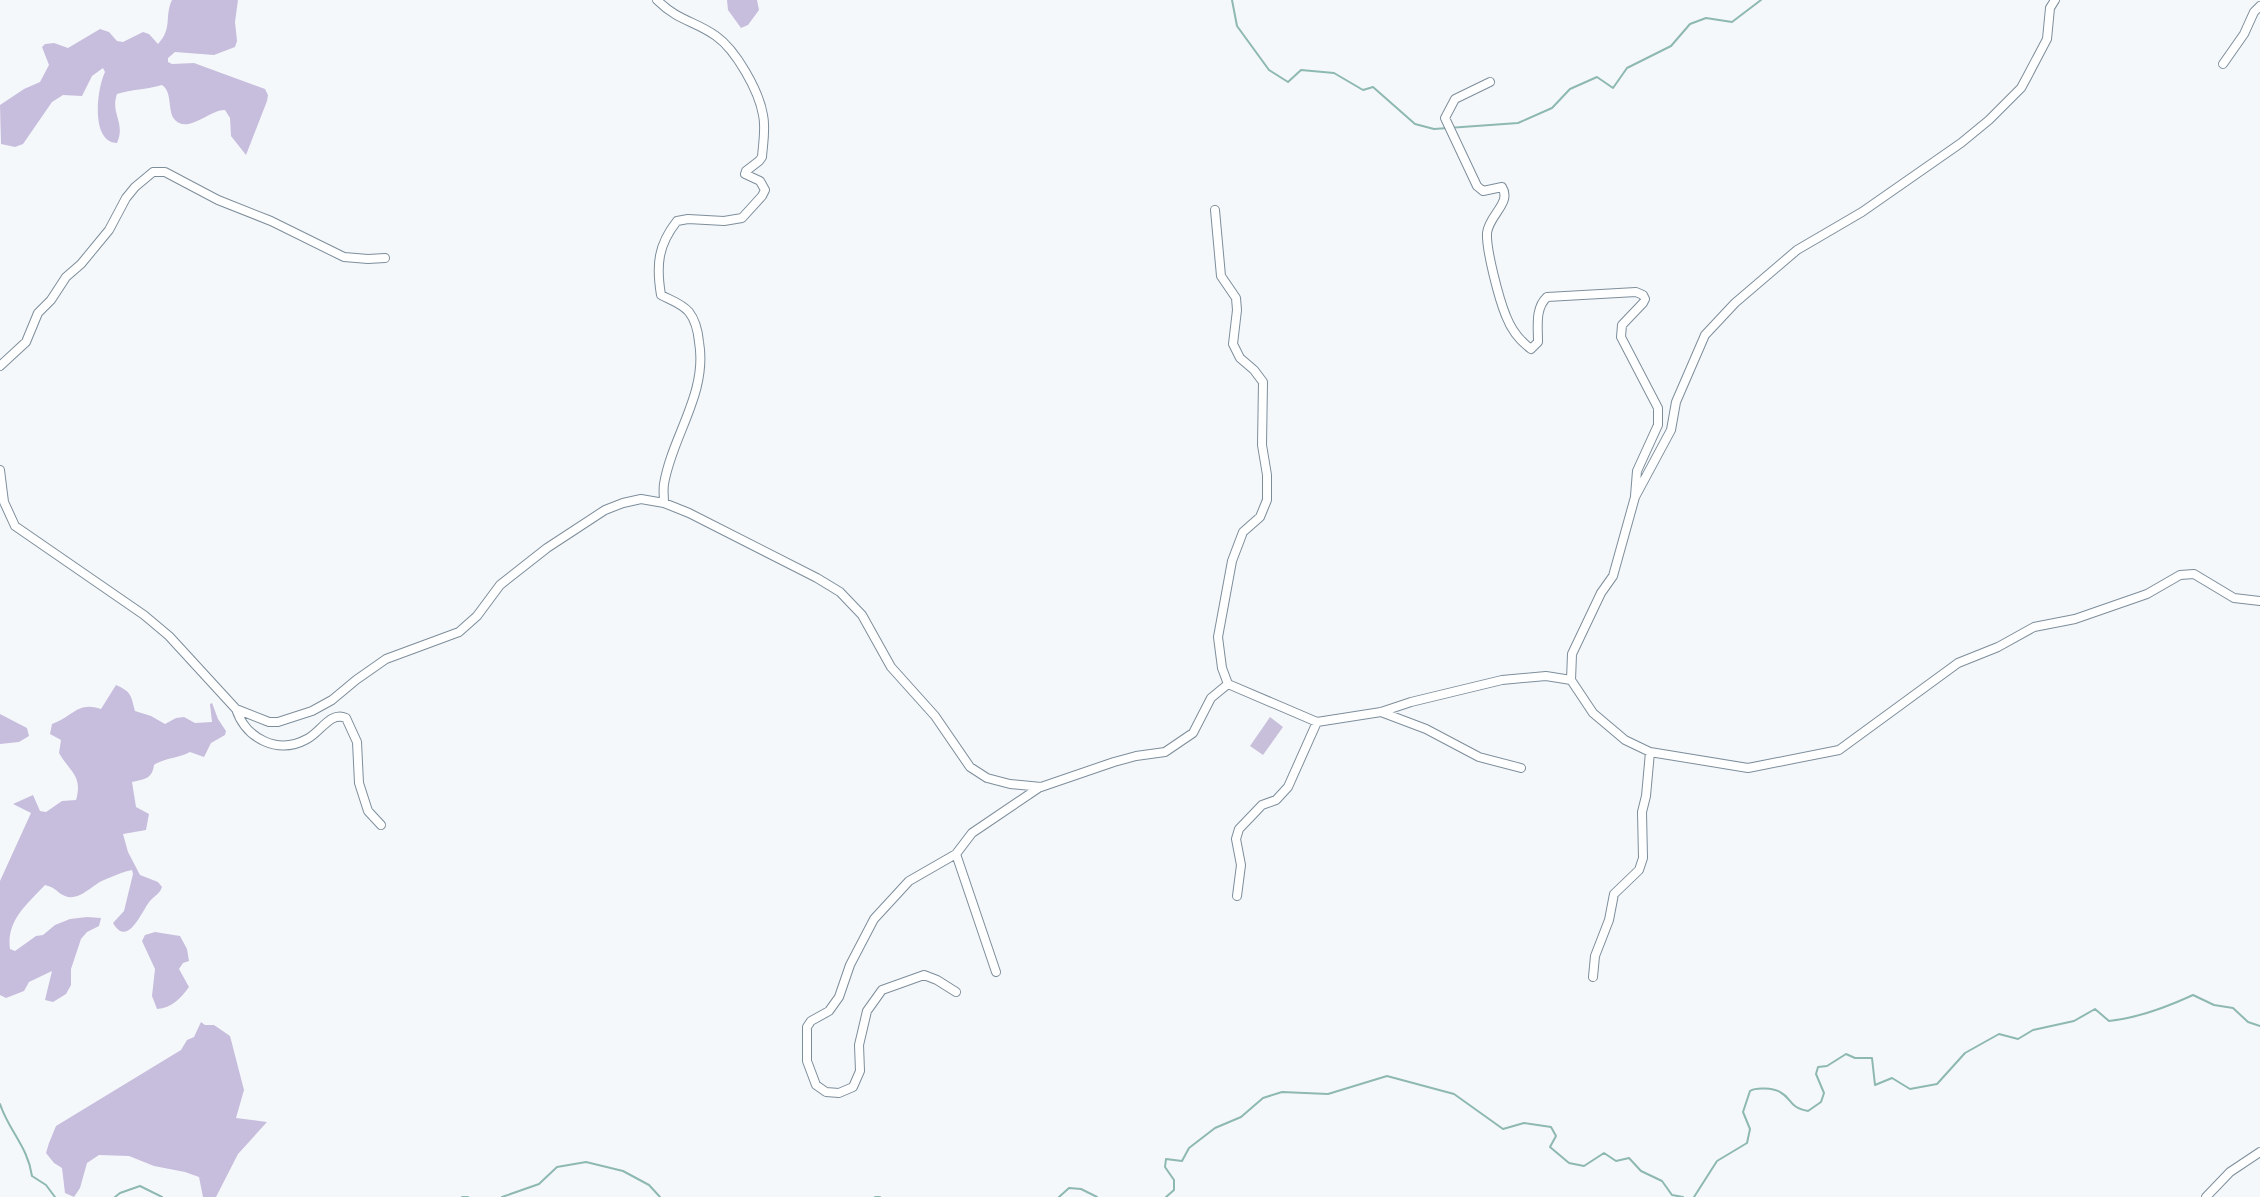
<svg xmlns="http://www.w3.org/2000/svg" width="2260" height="1197" font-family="Lato,sans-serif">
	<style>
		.green { fill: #c8c0db }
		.forest { fill: #c7bddd }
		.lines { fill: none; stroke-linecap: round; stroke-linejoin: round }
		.stream { stroke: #8eb8b2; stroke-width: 2 }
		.minor-casing { stroke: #7d8e9b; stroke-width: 10 }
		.minor { stroke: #fff; stroke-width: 8 }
	</style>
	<rect width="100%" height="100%" fill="#f5f8fb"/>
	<!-- green -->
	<path class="green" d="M1270,717L1283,727L1263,755L1250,746Z"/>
	<!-- forest -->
	<path class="forest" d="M172,0H238L235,22L237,41L235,47L214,55L175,52L168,58V62L172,64L194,63L265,89L268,95L267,101L246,155L231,136L230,118L225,110C211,109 188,134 175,120C167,112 173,92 162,85C146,90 132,89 117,94C110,114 126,122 117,143C90,142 97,88 105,72L103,68L92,76L82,96L63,95L52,102L23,144L15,147L1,144L0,105L24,89L40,82L49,65L42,47L45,44L54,43L68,48L100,29L109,32L117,41L123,42L143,32L149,34L158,44C173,28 164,17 172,0Z
		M727,0H757L759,10L748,25L741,28L728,10Z
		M116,685C132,692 131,696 135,711L151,716L165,724L176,718L184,717L195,723L212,722L210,704L212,703L218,719L226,731L225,735L211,743L204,757L190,752C179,758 164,758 154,765C152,779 145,779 132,782L136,807L149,814L146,830L123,834L128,852L140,875L158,882L162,887C159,895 155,895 150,901C142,910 128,949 113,923L124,911L133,874L132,870C122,872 114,876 104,880C93,884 79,902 65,896C57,893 57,888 45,885C27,904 6,921 10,949L15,951L36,936L43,935L55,925L70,919L87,917L101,918L99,926L87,932L81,939L71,969V985L66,994L53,1002L45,1000L52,971L29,982L24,991L6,998L0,995V881L31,813L13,804L33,795L40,811L46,812L62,801L76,800C83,776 70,772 59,753L61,740L50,734L52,724C73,717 77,701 101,709Z
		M0,714L27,728L29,736L19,742L0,744Z
		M155,932L180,936L187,949L189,961L183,963L179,969L189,987C181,998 172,1008 157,1009L152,996L155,969L142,941L145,935Z
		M201,1022L205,1025H214L230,1036L244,1090L236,1118L267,1122L238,1154L216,1197H203L199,1177L185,1172L154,1166L129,1156L99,1155L87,1163L80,1188L74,1197L65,1193L62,1168L54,1163L46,1153L49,1143L56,1126L181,1050L187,1040L194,1037Z"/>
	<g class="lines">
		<!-- stream -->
		<path class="stream" d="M1232,0L1237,26L1269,70L1288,82L1301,70L1334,73L1363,90L1373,87L1415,124L1434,129L1518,123L1552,108L1570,89L1597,77L1613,88L1627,68L1671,46L1690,24L1706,18L1732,22L1761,0
			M0,1104C9,1131 28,1147 32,1176L46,1185L55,1197
			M115,1197L120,1193L140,1186L162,1197
			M462,1197H468
			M502,1197L539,1184L557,1167L586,1162L623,1171L649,1185L660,1197
			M875,1197H880
			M1059,1197L1069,1188L1081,1189L1097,1197
			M1166,1197L1174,1190V1180L1165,1167L1166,1159L1182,1161L1189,1148L1215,1128L1241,1117L1263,1098L1282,1092L1328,1094L1387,1076L1454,1094L1503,1129L1524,1123L1551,1127L1556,1136L1550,1147L1569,1163L1584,1166L1604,1153L1616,1161L1629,1158L1641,1171L1662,1181L1672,1195L1683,1197
			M1694,1197L1717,1161L1747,1143L1750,1129L1743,1112L1750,1091C1756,1087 1773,1088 1780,1092C1793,1099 1788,1107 1808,1111L1821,1102L1824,1093L1816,1074L1818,1067L1827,1066L1846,1054L1855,1058H1872L1875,1085L1892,1078L1910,1089L1937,1084L1965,1053L1999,1034L2018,1039L2033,1030L2074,1021L2095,1009L2109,1021C2139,1018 2167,1007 2193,995L2214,1005L2233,1008L2248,1022L2260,1026"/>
		<!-- minor casing -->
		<g class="minor-casing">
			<path id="minor" d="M657,0C678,21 695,21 716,36C736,50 759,91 763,115C766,128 763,143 762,157L759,161L746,171L745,174L760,181L765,190L762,196L742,218L724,221L688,219L677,221C658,245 656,265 661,295C670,300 681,303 689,312C696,321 698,331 699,342C708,393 672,436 664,484C663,490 664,497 664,503
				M2223,64L2244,34L2254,12L2260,6
				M1490,82L1455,99L1445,118L1477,186L1483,191L1502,187C1512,203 1489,215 1487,233C1486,250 1499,299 1506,316C1511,329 1520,341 1531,349L1538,342C1538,326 1535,308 1547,297L1636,292L1643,295L1645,299L1643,303L1622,325L1621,337L1658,408V425L1637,471L1635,496
				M1215,210L1221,276L1236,298L1237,310L1233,344L1240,358L1254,370L1263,382L1262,445L1267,475V500L1260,517L1243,532L1232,561L1218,637L1222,668L1228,684
				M0,366L26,342L38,313L51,300L66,277L81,264L109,230L126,198L135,187L153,172H165L218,200L271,221L344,257L368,259L385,258
				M0,470L4,502L15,526L144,615L169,636L236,709L269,722H278L312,711L332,700L356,680L386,659L459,632L477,616L500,585L547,548L605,510L623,503L641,499L664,503L689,513L817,578L840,592L862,615L891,667L935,716L970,767L987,778L1010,784L1041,787L1114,762L1136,756L1165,752L1193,733L1211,698L1228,684L1317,722L1381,712L1411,702L1502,680L1546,676L1571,680L1593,713L1625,740L1650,752L1748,768L1839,750L1958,663L1998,647L2034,627L2075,619L2147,594L2180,575L2194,574L2234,598L2260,601
				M1571,680L1572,654L1601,593L1613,576L1635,497L1671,430L1676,402L1705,335L1735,303L1797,250L1862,212L1961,143L1989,120L2021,88L2027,77L2047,39L2050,8L2055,0
				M236,709C246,739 278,755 307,739C321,732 330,711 346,718L357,742L359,783L368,811L381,825
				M1381,712L1426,729L1479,757L1521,768
				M1237,896L1241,865L1236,839L1239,829L1262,805L1276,800L1288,787L1317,722
				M996,972L956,854L972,833L1040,787
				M1593,977L1595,956L1609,920L1614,894L1639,870L1643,858L1642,812L1646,796L1650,752
				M956,992L937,980L924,975L882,990L867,1011L859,1045L860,1071L853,1087L839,1093L826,1092L816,1085L807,1061V1027L811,1021L829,1011L839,997L850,965L874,919L909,881L956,854
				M2206,1197L2230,1172L2260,1152"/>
		</g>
		<!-- minor -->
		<use href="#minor" class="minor"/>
	</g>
</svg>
